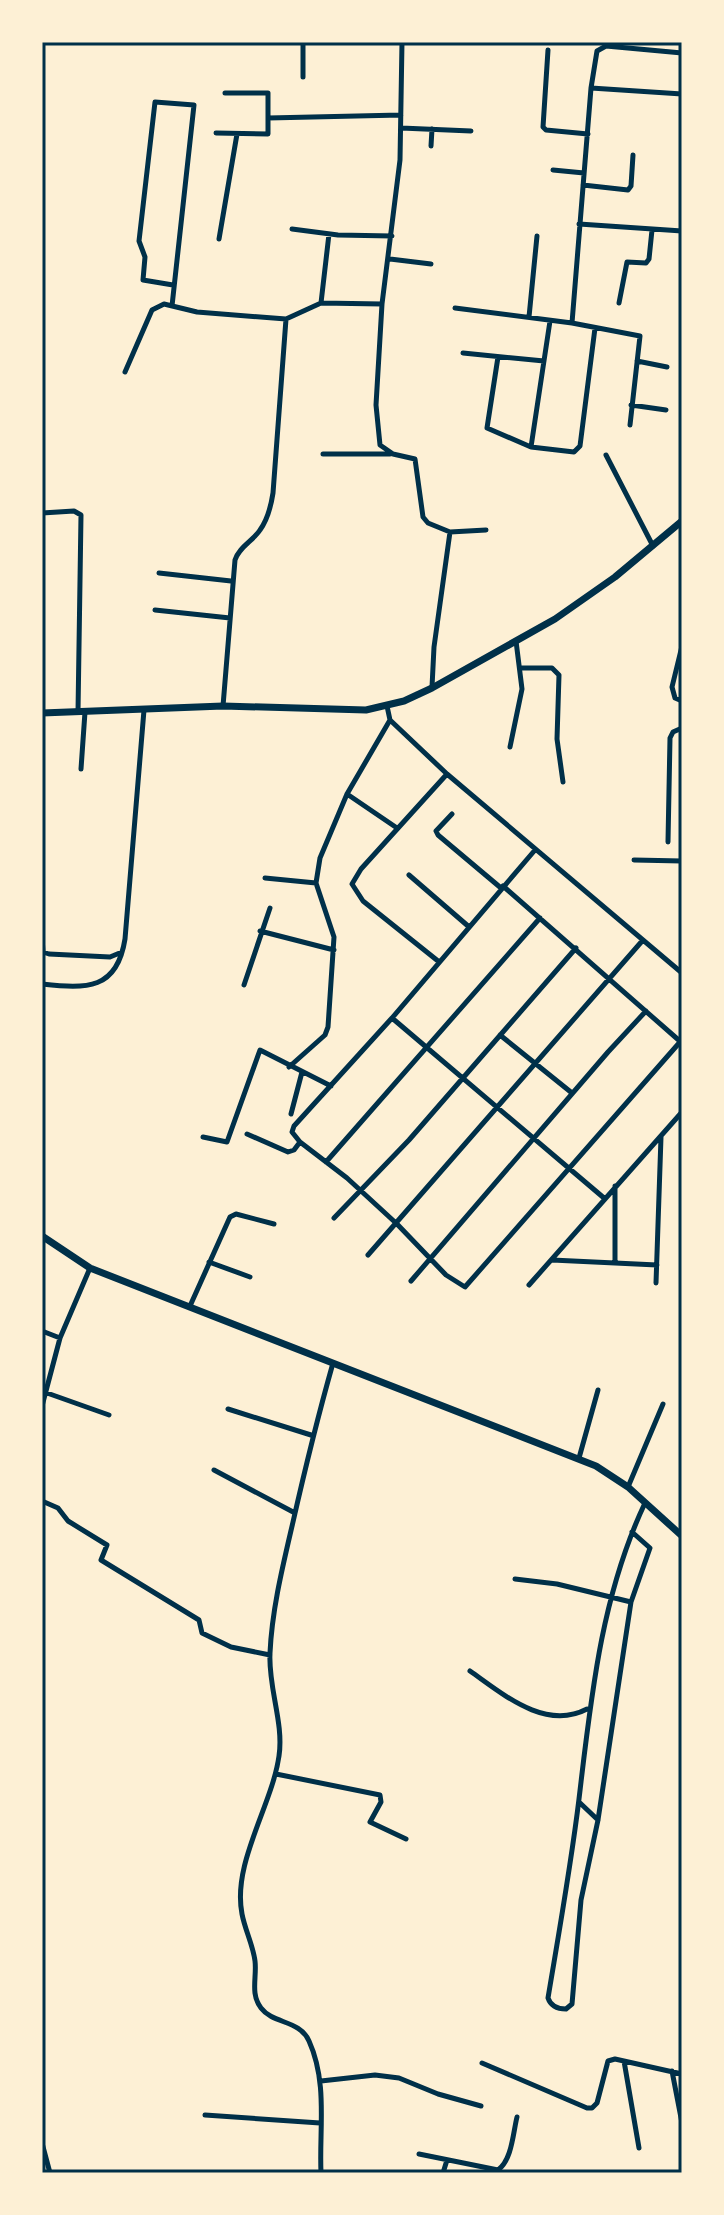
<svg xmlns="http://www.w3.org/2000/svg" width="724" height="2215" font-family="Ubuntu,sans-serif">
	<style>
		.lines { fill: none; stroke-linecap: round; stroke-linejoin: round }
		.minor { stroke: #003049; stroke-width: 5 }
		.secondary { stroke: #003049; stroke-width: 7 }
		.neatline { fill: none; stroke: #003049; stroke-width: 3 }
	</style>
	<rect width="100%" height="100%" fill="#fdf0d5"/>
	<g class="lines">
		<!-- minor -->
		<path class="minor" d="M402,42L400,160L382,304L376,405L380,445L393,454L415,459L423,517L428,523L450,532L434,647L432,687
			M548,50L543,127L546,130L588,134
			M303,77V42
			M591,88L682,94
			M268,118L401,115
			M401,128L471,131
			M216,133L268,134V93H225
			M431,146L432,129
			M553,170L584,173
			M583,185L628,190L631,186L633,155
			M579,224L682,231
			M292,229L338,235L392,236
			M219,239L237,134
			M390,259L431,264
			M321,303L329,234
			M619,303L627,262L646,263L649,259L652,230
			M172,306L194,105L155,102L139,241L145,257L143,280L173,285
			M455,308L572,323L640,336L630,425
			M529,317L537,236
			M572,323L591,88L597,51L606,46L682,53
			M463,353L544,361
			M498,357L487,428L531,447L574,452L580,446L595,328
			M637,361L667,367
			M125,372L152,310L164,304L197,312L286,319
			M631,405L666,410
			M531,447L550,321
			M323,454H390
			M606,455L653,546
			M42,513L74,511L81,515L78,712
			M450,532L486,530
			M159,573L231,581
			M155,610L230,618
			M682,646L672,687L675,698L682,701
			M521,668H552L559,675L557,739L563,782
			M223,706L235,560C239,547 253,541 260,530C268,519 271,506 273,493L286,319L321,303L382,304
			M387,706L390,720L447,774L682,973
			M510,747L522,689L516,641
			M81,769L85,712
			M347,794L397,828
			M452,814L436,831L438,835L501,888
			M668,842L670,738L673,732L682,728
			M535,850L392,1018L294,1126L292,1132L300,1142L347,1178L397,1224L446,1275L465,1287L680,1042
			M634,860L682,861
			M409,875L468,926
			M265,878L316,883
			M503,886L682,1043
			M260,931L334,950
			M42,937L43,952L49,954L110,957L122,952
			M438,961L363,901L352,884L361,869L447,774
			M42,984C87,989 117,990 125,939L144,710
			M244,985L270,908
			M392,1018L604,1198
			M500,1035L572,1093
			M289,1067L325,1035L328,1027L334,937L316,883L320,858L347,794L390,720
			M291,1114L302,1072
			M247,1134L288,1152L294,1150L300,1142
			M203,1137L227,1142L260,1050L331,1086
			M326,1162L540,918
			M334,1218L409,1140L576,948
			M368,1255L643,940
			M552,1260L657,1265
			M209,1262L250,1277
			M615,1263V1186
			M411,1281L608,1052L646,1011
			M656,1283L661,1137
			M529,1285L682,1112
			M190,1306L230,1217L236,1214L274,1224
			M42,1331L60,1338
			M47,1393L109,1415
			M42,1406L60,1338L90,1268
			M228,1409L311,1435
			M579,1458L598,1390
			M214,1470L295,1513
			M628,1487L663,1404
			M42,1501L58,1508L68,1521L107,1545L101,1560L199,1620L202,1633L231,1647L270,1655
			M632,1532L650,1548L631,1602L598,1820L581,1900L572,2004L566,2009C558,2009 551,2007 548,1998C559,1932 571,1865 579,1799C591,1698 601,1596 645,1503
			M515,1579L557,1584L631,1602
			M470,1671C503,1694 545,1731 587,1709
			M276,1774L380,1795L381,1802L370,1822L406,1839
			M579,1802L598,1820
			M624,2061L639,2148
			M482,2063L587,2108H592L597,2103L608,2061L615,2059L682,2074
			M672,2071L682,2123
			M321,2081L375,2075L399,2078L438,2094L481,2106
			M205,2115L320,2123
			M42,2143L50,2173
			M419,2154L498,2170C512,2160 513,2133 517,2117
			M321,2173C319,2129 328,2083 309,2041C300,2020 273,2024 261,2008C250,1994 257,1977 255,1961C253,1945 245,1930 242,1914C232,1863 272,1806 279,1756C284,1723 268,1687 270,1653C272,1609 283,1565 293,1522C305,1469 318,1416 333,1363
			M443,2173L447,2160"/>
		<!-- secondary -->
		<path class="secondary" d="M42,713L223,706L366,710L404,701L432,688L555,619L615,577L682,521
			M42,1236L90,1268L596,1466L628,1487L682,1536"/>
	</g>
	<!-- border -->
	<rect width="724" height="2215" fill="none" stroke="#fdf0d5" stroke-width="88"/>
	<rect x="44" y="44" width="636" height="2127" class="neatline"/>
</svg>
